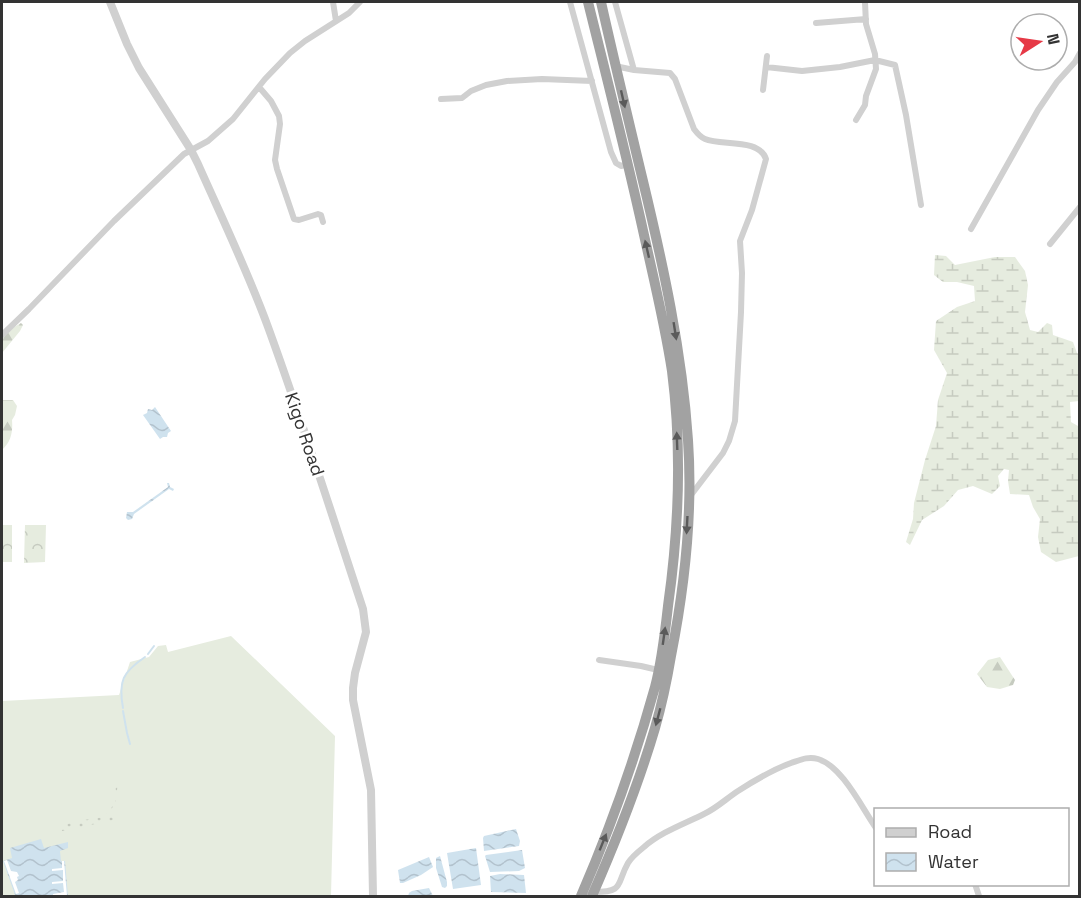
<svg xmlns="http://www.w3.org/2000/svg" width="1081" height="898" font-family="'Space Grotesk',sans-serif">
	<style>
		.grass { fill: #e6ecdf }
		.forest { fill: url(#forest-firs) }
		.wetland { fill: url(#wetland-marsh) }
		.park { fill: url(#park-crowns) }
		.garden { fill: url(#garden-dots) }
		.water { fill: url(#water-waves) }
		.pier { fill: #fff }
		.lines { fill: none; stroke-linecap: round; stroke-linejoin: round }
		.stream { stroke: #cfe2ee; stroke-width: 2 }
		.minor { stroke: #d0d0d0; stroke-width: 6 }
		.tertiary { stroke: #d0d0d0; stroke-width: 8 }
		.trunk { stroke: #a2a2a2; stroke-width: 10 }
		.oneway { fill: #5a5a5a }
		.labels { text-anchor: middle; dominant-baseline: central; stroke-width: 6; stroke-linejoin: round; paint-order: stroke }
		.street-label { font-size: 18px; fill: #333; stroke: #fff }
	</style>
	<defs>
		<pattern id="forest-firs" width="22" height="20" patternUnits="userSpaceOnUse" patternTransform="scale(1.5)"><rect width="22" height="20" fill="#e6ecdf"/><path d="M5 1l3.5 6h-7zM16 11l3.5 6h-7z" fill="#c6cbc0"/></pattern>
		<pattern id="wetland-marsh" width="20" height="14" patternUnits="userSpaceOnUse" patternTransform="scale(1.5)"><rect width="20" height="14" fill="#e6ecdf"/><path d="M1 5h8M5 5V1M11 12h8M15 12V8" fill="none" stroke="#c6cbc0"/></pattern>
		<pattern id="park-crowns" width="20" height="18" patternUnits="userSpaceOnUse" patternTransform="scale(1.5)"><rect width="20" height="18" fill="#e6ecdf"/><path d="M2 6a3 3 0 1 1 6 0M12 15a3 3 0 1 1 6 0" fill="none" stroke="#c6cbc0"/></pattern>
		<pattern id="garden-dots" width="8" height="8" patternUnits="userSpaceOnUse" patternTransform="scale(1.5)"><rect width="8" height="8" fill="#e6ecdf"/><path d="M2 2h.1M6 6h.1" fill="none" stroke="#c6cbc0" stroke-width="1.8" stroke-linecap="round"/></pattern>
		<pattern id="water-waves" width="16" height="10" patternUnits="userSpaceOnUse" patternTransform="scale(1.5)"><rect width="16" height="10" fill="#cfe2ee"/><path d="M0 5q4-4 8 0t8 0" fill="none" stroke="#b2c2cd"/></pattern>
	</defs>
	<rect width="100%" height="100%" fill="#fff"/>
	<!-- grass -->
	<path class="grass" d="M231,636L335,736L331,896H2V701L119,695L130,662L149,657L158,646L166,645L168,652Z"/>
	<!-- forest -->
	<path class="forest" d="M21,323L23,325L20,331L2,353V337L6,332Z
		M3,400H13L17,406L15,415L12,420C13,432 11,442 2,450V401Z
		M1000,657L1015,680L1013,685L1000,689L987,687L977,674L988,660Z"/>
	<!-- wetland -->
	<path class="wetland" d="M935,255L946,256L955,265L995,257H1015L1025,271L1028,285L1025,312L1030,330L1038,332L1047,323L1052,325L1053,335L1073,342L1077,353L1079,354V401L1070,402L1071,422L1078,426L1079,432V556L1056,562L1041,552L1038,537L1040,519L1033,507L1029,495L1010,494L1008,481L1009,470L1004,469L998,476L1000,486L992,494L973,486L958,490L944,506L922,520L910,545L906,542L913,519L914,503L925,460L936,426L938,400L947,373L934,350L936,321L957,307L975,301L974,286L957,282H943L934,275Z"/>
	<!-- park -->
	<path class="park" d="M2,525H12V562H2Z
		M25,525H46L45,562L24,563Z"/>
	<!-- garden -->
	<path class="garden" d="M118,780L114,820L62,831L60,826L77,821L104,817L111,809L114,802L115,783Z"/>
	<!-- water -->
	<path class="water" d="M155,407L171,431L168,433L167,437H163L160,439L143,415L147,413L148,409L152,410Z
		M167,483H169L170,487L174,489L173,491L169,489L134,514L132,519L128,520L126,518L127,512H133L168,487Z
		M516,829L520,841L519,846L484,851L483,838L484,836Z
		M41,839L44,848L68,842V848L60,851L61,861H65L68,896H14L15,895L3,861L12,858L10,848Z
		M476,848L481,885L453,889L447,853Z
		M522,850L525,868L519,871L490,872L485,856L486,855Z
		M440,856L447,882V886L445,888L442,887L436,868V858Z
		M429,857L433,867L421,875L403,883H400L398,870Z
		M500,874L524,875L526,893L491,892L490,876Z
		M429,888L433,896H408L409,893L412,891Z"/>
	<!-- pier -->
	<path class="pier" d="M7,860L11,871L17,872L19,876L17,877L18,880L15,882L19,893L16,894L4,861Z
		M62,861H64L67,896H64V895L53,896V894L64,892L63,883L52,884V882L63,881V870L52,871V869L62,868Z"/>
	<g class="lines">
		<!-- stream -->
		<path class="stream" d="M148,654L154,646
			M123,708C118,681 123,672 145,657
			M123,711L127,733L130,744"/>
		<!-- minor -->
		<path class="minor" d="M333,2L336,21
			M570,2L611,152L616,163L621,166L628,164
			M615,2L634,70
			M816,23L866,19
			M615,66L634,70L670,73L675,79L694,129C697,133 700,137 705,139C721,146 759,138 766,159L752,210L740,241L742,273L741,312L735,421L729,441L723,453L691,495
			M766,67L802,71L840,67L875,60L895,65L906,115L921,205
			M259,87L271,101L279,116L280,124L275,160L277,169L294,219L299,220L318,214L321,215L323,222
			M763,90L767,56
			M441,99L462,98L471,91L486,85L507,81L542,79L592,81
			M856,120L865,105L866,96L876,69L875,54L866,24L865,2
			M971,229L1038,110L1057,82L1075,62L1080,53
			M1050,244L1080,207
			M2,335L29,309L114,221L184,154L208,141L233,119L265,79L290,53L305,41L349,13L360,2
			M599,660L641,666L658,670
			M975,884L979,896
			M594,892C625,892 616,884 628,863C631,858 639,851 644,847C661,832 684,824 704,814C717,808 727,798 738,791C755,780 772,770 791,763C800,760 808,756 818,759C842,766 862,808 876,828"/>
		<!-- tertiary -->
		<path class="tertiary" d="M110,2L127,44L139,68L191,150L198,164C222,218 248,272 268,327C302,420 332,515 363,609L366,632L355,673L353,688V700L371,790L373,896"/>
		<!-- trunk -->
		<path class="trunk" d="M581,896C610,829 635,759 655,687C662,661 665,633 668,606C679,528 682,449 672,371C665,325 654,280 644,235C627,157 607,79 588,2
			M592,896C616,841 638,786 655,728C662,704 667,680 671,656C685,585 693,512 688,440C682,351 663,264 642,177C628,118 614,60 601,2"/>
	</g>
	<!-- one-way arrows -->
	<defs><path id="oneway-solid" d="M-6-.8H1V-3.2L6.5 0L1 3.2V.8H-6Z" transform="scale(1.5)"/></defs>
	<g class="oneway">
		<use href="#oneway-solid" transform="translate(623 99) rotate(77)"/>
		<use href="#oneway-solid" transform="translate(647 249) rotate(-103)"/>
		<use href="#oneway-solid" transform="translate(675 331) rotate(81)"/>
		<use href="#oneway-solid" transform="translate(677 441) rotate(-92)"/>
		<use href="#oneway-solid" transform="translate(687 525) rotate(93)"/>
		<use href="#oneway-solid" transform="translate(664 636) rotate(-82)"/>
		<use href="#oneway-solid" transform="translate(658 717) rotate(105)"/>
		<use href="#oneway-solid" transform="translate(603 842) rotate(-68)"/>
	</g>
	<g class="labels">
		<!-- street labels -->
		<g class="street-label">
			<text transform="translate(305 434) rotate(71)">Kigo Road</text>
		</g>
	</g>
	<!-- border -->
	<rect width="1081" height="898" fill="none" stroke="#333333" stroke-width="6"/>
	<!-- legend -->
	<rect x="874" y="808" width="195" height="78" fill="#ffffff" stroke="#adadad" stroke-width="1.5"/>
	<rect x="886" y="828" width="30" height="9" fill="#d0d0d0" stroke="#adadad" stroke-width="1.5"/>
	<text x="928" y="838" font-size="18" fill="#333333">Road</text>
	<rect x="886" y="853" width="30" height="18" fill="url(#water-waves)" stroke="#adadad" stroke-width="1.5"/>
	<text x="928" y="868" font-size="18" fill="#333333">Water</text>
	<!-- north arrow -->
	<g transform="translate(1039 42) rotate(78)"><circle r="28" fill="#ffffff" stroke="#adadad" stroke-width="1.5"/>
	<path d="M0-4.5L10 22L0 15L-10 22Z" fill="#e63946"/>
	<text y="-9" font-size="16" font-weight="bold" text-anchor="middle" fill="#333333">N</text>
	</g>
</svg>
